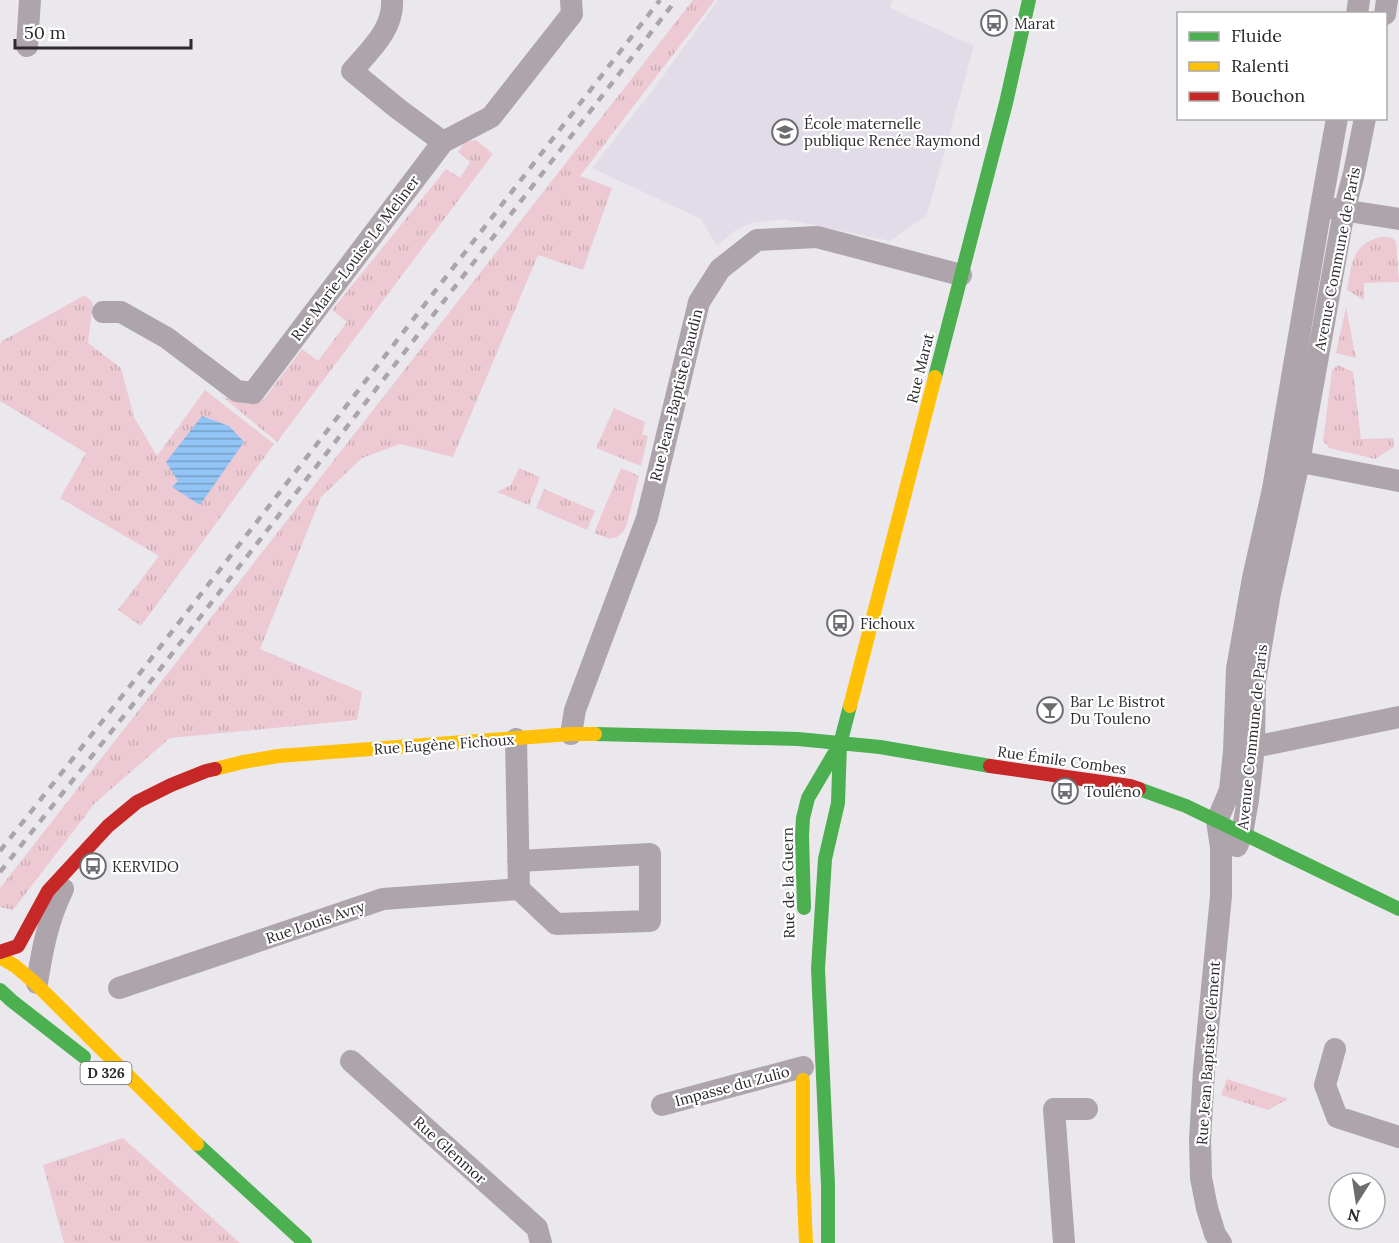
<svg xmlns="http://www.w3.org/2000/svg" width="1399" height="1243" font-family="Lora,serif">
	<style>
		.built { fill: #e2dce8 }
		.grass { fill: url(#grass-tufts) }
		.water { fill: url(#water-rules) }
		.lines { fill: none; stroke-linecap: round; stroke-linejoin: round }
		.street { stroke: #aea5ac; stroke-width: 22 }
		.fast { stroke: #4caf50; stroke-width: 14 }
		.slow { stroke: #ffc107; stroke-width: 14 }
		.jam { stroke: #c62828; stroke-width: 14 }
		.rail { stroke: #aba5ab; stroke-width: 4.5; stroke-dasharray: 8 8; stroke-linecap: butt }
		.labels { text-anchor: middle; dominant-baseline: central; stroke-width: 4.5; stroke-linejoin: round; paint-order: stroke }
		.shield { fill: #fff; stroke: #6b6a6d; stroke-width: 1.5 }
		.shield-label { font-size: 14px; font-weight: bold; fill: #2c2a2e }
		.poi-label { font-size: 15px; fill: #2c2a2e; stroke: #fff; text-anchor: start }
		.street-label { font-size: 15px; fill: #2c2a2e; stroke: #fff }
	</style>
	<defs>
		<pattern id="grass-tufts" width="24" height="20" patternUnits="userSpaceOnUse" patternTransform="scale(1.5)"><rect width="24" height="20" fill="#edcad3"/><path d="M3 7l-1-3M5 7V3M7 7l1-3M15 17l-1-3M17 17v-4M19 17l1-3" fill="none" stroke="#cbaeb5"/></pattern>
		<pattern id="water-rules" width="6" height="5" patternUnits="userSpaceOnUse" patternTransform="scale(1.5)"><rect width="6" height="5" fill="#92c4f5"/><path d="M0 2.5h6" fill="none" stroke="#779fc7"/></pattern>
	</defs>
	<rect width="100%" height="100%" fill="#eae8ed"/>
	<!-- built -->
	<path class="built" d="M718,0H893L890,8L974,46L927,215L890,241L785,219L751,223L733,232L717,246L701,219L592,168L658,83Z"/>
	<!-- grass -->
	<path class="grass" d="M693,0H715L580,176L612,188L583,270L538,255L453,457L400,444L362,458L321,497L260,649L362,692L357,720L170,738L95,803L13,910L0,907V888Z
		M476,140L493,154L277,442L223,397L247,404L263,400L302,349L318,361L347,322L332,310L446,169L460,178L470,162L458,152L465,142Z
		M1380,237C1387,237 1391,236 1396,241L1399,282L1364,283V300L1347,290C1352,264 1351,245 1380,237Z
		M85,295L93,303L88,343L121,368L134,417L157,456L205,390L274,444L141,626L118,610L159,556L60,498L86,453L0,401V344L2,341Z
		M1346,307L1356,358L1336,353Z
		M1338,365L1353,372L1361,439L1393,438L1394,447L1375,459L1329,448L1323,441L1332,370Z
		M614,408L645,422L642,434L648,436L641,466L596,448Z
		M519,468L540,477L529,505L497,492L511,485Z
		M621,468L639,476L626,527L623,532L617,537L610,539L594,533Z
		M544,489L595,511L587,530L536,508Z
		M1227,1079L1288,1099L1268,1110L1221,1095Z
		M123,1138L240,1243H64L43,1165Z"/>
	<!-- water -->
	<path class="water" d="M202,416L229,426L244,442L200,505L172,487L178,481L166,462Z"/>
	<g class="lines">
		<!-- street -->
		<path class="street" d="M392,0C394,29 370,50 352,71L397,108L443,142
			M1357,14L1359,0
			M1385,14L1387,0
			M27,46L30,0
			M1329,208L1399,219
			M103,312H121L167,338L237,391L253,393L443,142L491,117L572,14L571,0
			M1286,459L1399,481
			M571,734L575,710L647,518L699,302L720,269L757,240L817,237L961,275
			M1254,747L1399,717
			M1237,846L1242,834L1248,800L1254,747L1255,682L1270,593L1299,462L1344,211L1354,173L1365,118
			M518,861L650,854V921L556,924L519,889
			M37,983C42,951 48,919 63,889
			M119,988L383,899L519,889L516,739
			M1335,1049L1325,1085L1337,1117L1399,1137
			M351,1061L537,1228L541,1243
			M662,1105L803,1067
			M1064,1243L1054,1109H1087
			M1221,1243L1215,1234L1207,1208L1201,1178L1200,1140L1204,1070L1221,896V847L1217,821L1230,790L1234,751L1237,669L1253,578L1273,489L1321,207L1337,118"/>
		<!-- fast -->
		<path class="fast" d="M935,377L1006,103L1029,0
			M595,734L798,739L880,747L990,766
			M1139,789L1186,806L1399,909
			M804,908L802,836L803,818L808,798L838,747
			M0,990L12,1001L84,1057
			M197,1144L305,1243
			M828,1243V1185L818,969L825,859L838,803L840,744L850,706"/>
		<!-- slow -->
		<path class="slow" d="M850,706L935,377
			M215,769L243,762L278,756L571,734H595
			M0,957L15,966L35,983L197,1144
			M803,1080V1175L806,1243"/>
		<!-- jam -->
		<path class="jam" d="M990,766L1130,786L1139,789
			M0,952L18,946L48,891L108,826L137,802L171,785L206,771L215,769"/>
		<!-- rail -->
		<path class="rail" d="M0,851L123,695L660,0
			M0,872L134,703L676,0"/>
	</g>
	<!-- icons -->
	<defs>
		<g id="bus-ring" transform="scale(1.35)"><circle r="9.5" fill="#fff" stroke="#6e6c71" stroke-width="1.5"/><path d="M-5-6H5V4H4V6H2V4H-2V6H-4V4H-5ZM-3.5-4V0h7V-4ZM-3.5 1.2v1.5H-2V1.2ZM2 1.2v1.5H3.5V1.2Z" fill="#6e6c71"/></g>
		<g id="school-ring" transform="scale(1.35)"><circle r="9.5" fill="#fff" stroke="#6e6c71" stroke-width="1.5"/><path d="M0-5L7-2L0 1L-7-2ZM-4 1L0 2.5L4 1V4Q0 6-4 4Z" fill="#6e6c71"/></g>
		<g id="bar-ring" transform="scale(1.35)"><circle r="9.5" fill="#fff" stroke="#6e6c71" stroke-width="1.5"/><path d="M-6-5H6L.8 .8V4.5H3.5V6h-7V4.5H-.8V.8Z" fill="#6e6c71"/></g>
	</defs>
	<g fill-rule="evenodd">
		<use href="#bus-ring" x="994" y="23"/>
		<use href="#school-ring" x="785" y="132"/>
		<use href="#bus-ring" x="840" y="623"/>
		<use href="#bar-ring" x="1050" y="710"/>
		<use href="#bus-ring" x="1065" y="791"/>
		<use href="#bus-ring" x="93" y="866"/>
	</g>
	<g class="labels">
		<!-- shield labels -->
		<rect class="shield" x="80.5" y="1062" width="51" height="22" rx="4.5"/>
		<g class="shield-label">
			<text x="106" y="1073">D 326</text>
		</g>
		<!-- poi labels -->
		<g class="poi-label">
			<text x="1014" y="23">Marat</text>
			<text x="804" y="123">École maternelle<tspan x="804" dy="17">publique Renée Raymond</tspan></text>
			<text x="860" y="623">Fichoux</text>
			<text x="1070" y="701">Bar Le Bistrot<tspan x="1070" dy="17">Du Touleno</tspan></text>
			<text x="1084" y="791">Touléno</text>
			<text x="112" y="866">KERVIDO</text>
		</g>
		<!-- street labels -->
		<g class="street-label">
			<text transform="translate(355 258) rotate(-53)">Rue Marie-Louise Le Meliner</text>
			<text transform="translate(1337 259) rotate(-79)">Avenue Commune de Paris</text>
			<text transform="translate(920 368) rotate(-76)">Rue Marat</text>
			<text transform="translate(676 395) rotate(-76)">Rue Jean-Baptiste Baudin</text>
			<text transform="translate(1252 737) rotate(-84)">Avenue Commune de Paris</text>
			<text transform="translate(444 744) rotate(-4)">Rue Eugène Fichoux</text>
			<text transform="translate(1062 760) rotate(8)">Rue Émile Combes</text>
			<text transform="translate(788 883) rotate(-91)">Rue de la Guern</text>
			<text transform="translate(315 922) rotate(-19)">Rue Louis Avry</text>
			<text transform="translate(1208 1053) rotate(-86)">Rue Jean Baptiste Clément</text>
			<text transform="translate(732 1086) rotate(-15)">Impasse du Zulio</text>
			<text transform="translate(450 1150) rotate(42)">Rue Glenmor</text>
		</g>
	</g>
	<!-- legend -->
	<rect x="1177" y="12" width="210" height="108" fill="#ffffff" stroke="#abaaab" stroke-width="1.5"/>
	<rect x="1189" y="32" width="30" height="9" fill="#4caf50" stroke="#abaaab" stroke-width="1.5"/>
	<text x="1231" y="42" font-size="18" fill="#2c2a2e">Fluide</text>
	<rect x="1189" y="62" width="30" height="9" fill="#ffc107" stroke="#abaaab" stroke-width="1.5"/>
	<text x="1231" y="72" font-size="18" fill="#2c2a2e">Ralenti</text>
	<rect x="1189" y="92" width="30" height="9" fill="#c62828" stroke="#abaaab" stroke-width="1.5"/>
	<text x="1231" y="102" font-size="18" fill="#2c2a2e">Bouchon</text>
	<!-- north arrow -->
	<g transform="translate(1357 1201) rotate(192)"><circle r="28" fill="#ffffff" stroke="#abaaab" stroke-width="1.5"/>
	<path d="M0-4.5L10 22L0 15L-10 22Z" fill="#6e6c71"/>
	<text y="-9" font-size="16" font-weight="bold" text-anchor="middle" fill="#2c2a2e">N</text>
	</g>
	<!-- scale -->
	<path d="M15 39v9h176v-9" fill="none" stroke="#2c2a2e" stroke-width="3"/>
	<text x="24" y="39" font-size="18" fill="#2c2a2e" stroke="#ffffff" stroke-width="4.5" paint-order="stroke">50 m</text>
</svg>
